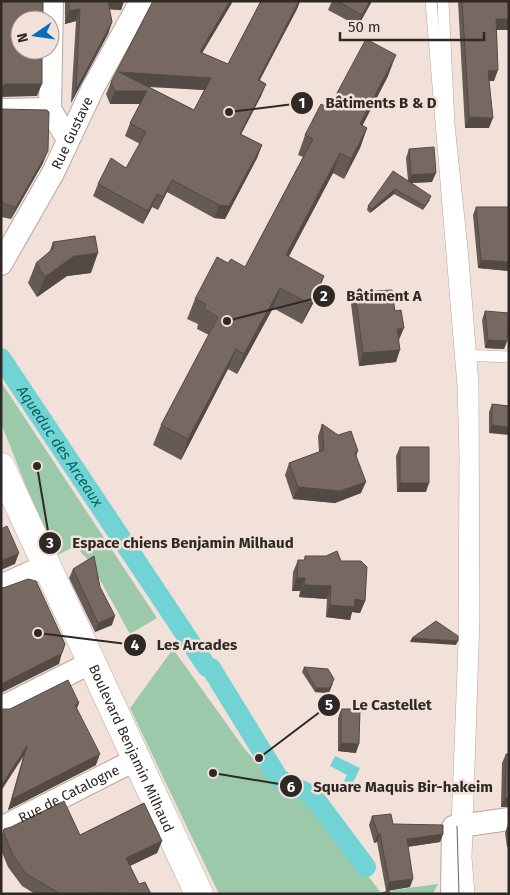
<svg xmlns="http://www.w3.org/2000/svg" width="510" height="895" font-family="'Fira Sans',sans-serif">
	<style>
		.green { fill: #9dc9ab }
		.water { fill: #71d3d3 }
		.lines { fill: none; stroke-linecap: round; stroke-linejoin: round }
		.canal { stroke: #71d3d3; stroke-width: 20 }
		.service-casing { stroke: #b6a79f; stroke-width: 12 }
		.minor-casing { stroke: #b6a79f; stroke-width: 24 }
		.tertiary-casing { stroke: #b6a79f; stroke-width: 29 }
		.service { stroke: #fff; stroke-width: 11 }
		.minor { stroke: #fff; stroke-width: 22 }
		.tertiary { stroke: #fff; stroke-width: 28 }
		.tram { stroke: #6b625d; stroke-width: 1 }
		.wall { fill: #665a54; fill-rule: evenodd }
		.shaded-wall { fill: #534a45 }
		.building { fill: #776962; stroke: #534a45; fill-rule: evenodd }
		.labels { text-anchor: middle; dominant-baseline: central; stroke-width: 5; stroke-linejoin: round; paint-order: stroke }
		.street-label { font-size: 14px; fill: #2f2926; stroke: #f1e1d8 }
		.water-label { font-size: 15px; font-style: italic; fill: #096161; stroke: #f1e1d8 }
		.leader { fill: none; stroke: #2f2926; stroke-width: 2 }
		.callout-dot { fill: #2f2926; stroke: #f1e1d8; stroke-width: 2 }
		.mark-label { font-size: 15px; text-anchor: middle; font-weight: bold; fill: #fff }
		.callout-label { font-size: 15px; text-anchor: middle; font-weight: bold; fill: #2f2926; stroke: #f1e1d8; stroke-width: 5; stroke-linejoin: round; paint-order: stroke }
	</style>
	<rect width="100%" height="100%" fill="#f1e1d8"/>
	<!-- green -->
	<path class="green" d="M1,382L157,618L130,634L90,562L75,546L54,557L1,423Z
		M173,649L244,748L282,792L312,803L382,894H219L130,708Z
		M438,884L433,894H385L386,891Z"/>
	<!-- water -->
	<path class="water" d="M335,756L360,768L352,785L344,781L347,775L330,766Z"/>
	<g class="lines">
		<!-- canal -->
		<path class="canal" id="s1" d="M1,358L207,667L211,668L279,779L313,796L366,867"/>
		<!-- service casing -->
		<g class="service-casing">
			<path id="service" d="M431,1L463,386L465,454L464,643L457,826
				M443,1L449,125L462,248L473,384L474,617L466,858L469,894
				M463,355L509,357"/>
		</g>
		<!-- minor casing -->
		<g class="minor-casing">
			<g id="minor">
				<path d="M52,1L50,109L68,140"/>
				<path d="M1,110L50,109"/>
				<path id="s2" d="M1,264L53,173L93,88L141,1"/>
				<path d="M1,586L47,565"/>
				<path d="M1,708L92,662"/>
				<path id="s3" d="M1,828L137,759"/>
				<path d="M452,894L453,827L509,819"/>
			</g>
		</g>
		<!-- tertiary casing -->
		<g class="tertiary-casing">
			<g id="tertiary">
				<path id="s4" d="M1,467L199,894"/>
			</g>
		</g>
		<!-- service -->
		<use href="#service" class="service"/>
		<!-- minor -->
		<use href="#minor" class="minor"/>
		<!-- tertiary -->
		<use href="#tertiary" class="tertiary"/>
		<!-- tram -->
		<path class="tram" d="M457,826L459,894"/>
	</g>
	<!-- wall -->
	<path class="wall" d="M65,1H124L121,10L109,9L112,22L108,34L71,103L76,21L65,24Z
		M233,1L202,53L228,64L261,1H300L297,9L260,80L266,84L261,96L241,134L262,145L257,158L225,219L214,218L167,192L158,210L152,207L143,224L93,196L98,184L126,168L140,144L125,136L130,123L140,104H110L106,94L111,82ZM148,87L204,90L194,110Z
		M332,1H372L358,26L328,10Z
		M458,1H509V30H497L494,81H489V128H465Z
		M388,76L362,126L367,128L360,148L344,179L333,173L289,256L317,296L302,324L273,308L237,374L228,369L181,460L153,445L161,425L209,335L197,329L198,324L187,319L195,299L228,263L245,267L303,157L298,155L305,135L329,108Z
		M1,109L43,163L11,219L1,217Z
		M409,149L432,182L412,183L430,200L423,210L394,194L370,213L367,210L368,206L408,181L406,158Z
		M476,207H509V271L478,268L473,215Z
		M53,242L91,273L67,276L37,297L28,283L36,263L49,253Z
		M355,292L399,340L396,362L359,366L351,304Z
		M485,311L507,341L504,349L485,348L482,320Z
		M492,404L509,406L489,433V412Z
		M322,424L358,451L356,457L361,493L335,503L293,499L285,475L289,463L319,452L318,436Z
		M400,447L426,492H397L396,456Z
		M305,556L341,561L365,601L360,613L352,612L350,620L326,617L327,599L299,597L300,591H292L293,572L298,560H304Z
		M73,569L112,625L95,632L69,578Z
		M304,667L329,693L315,692L302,672Z
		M1,709L77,710L96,765L8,810L23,757Z
		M341,709L356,753L338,751V718Z
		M506,754H509V807H501L502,763Z
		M372,816L393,824L443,834L440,842L408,847L410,887L386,891L377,842L374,843L369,825Z
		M508,824H509V847H507L505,833Z
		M4,829L162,841L157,853L130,866L139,884L151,894H35L22,886L8,867L1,850V837Z"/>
	<!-- shaded-wall -->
	<path class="shaded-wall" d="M104,1H124L121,10L102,9Z
		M230,1H233L195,65L200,52Z
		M299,1H300L297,9L253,92L258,80Z
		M370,1H372L358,26L362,15Z
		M80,9L76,21L65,24L69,11Z
		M496,19H509V30H493Z
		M112,22L108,34L71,103L76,90Z
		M396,55L388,76L353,144L360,124Z
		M498,70L494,81H484L488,71Z
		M119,72L211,78L206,90L114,84Z
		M5,84H42L37,96L1,97V87Z
		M266,84L261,96L235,146L240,134Z
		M115,91H147L142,104H110Z
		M469,117L493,118L489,128H465Z
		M367,128L360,148L344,179L351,159Z
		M262,145L257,158L225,219L214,218L219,205Z
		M48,151L43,163L11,219L16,207Z
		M340,153L333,173L279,275L286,255Z
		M436,173L432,182L408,183L411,175Z
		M172,180L167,192L158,210L163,197Z
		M395,189L394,194L370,213L372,209Z
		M157,194L152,207L143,224L148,211Z
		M98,253L91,273L67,276L37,297L45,277L74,256Z
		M481,260L509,262V271L478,268Z
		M324,276L317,296L302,324L310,304Z
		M280,288L273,308L237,374L244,354Z
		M404,328L399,340L397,329Z
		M488,340L507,341L504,349L485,348Z
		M236,349L228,369L181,460L188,439Z
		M400,350L396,362L359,366L363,353Z
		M492,425L509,427V435L489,433Z
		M366,482L361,493L335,503L293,499L298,487Z
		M400,483H429L426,492H397Z
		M19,553L15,564L1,570V561Z
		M297,578H305L300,591H292Z
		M304,585L331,586L327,599L299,597Z
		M355,599L365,601L360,613L352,612L350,620L326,617L330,605Z
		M115,616L112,625L95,632L98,623Z
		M412,638L458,641L456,645L410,642Z
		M62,653L59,664L1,693V684Z
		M333,683L329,693L315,692L316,688Z
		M79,703L75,714V705Z
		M341,743L359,744L356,753L338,751Z
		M27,746L23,757L1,791V786Z
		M100,754L96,765L8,810L12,799Z
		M505,798H509V807H501Z
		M378,834H380L377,842L374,843Z
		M443,834L440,842L404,847L407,839Z
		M162,841L157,853L121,870L126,858Z
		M413,879L410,887L386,891L389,882Z"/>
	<!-- building -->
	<path class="building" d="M1,1H43V20H20V50H42V84H5L1,87Z
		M69,1H108L112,22L76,90L80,9L69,11Z
		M153,1H230L200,52L228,64L261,1H299L258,80L266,84L240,134L262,145L229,206L219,205L172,180L163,197L157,194L148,211L98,184L111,158L126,168L146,132L130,123L147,91H115L111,82ZM119,72L211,78L194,110Z
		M337,1H370L362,15Z
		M462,1H509V19H496L498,70L488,71L493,118L469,117Z
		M366,39L396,55L360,124L367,128L351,159L340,153L286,255L324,276L310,304L280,288L244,354L236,349L188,439L161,425L218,317L204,309L206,304L195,299L217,257L228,263L231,259L245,267L313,139L305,135L321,104L329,108Z
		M1,109L47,110L49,112L48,151L16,207L4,204L1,199Z
		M434,147L436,173L411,175L409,149Z
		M393,171L431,196L425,206L395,189L372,209L368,206Z
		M476,207H509V262L481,260Z
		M95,236L98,253L74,256L45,277L36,263L54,248L53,242Z
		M392,290L395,311L401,310L404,328L397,329L400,350L363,353L355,292Z
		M485,311L509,313L507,341L488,340Z
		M492,404L509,406V427L492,425Z
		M322,424L338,435L351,431L358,451L355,453L366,482L340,491L298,487L289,463L324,450Z
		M400,447H429V483H400Z
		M7,526L19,553L1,561V529Z
		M337,551L341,561H361L367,567L365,601L355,599L354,607L330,605L331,586L304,585L305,578H297L298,560H305V556H326Z
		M94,556L100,587L115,616L98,623L73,569Z
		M28,579L36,581L65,644L62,653L1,684V587L3,588Z
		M436,621L458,636V641L412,638Z
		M304,667L328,669L334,679L330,688H316Z
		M68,680L79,703L75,705L100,754L12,799L27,746L1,786V709H10Z
		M341,709H360L359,744L341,743Z
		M506,754H509V798H505Z
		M64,801L80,835L144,803L162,841L126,858L139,884L145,882L151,894L95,893V894H61L26,874L13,855L3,832L4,829L11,827Z
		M391,814L393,824L443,825V834L407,839L413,879L389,882L380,834H378L372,816Z
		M389,891L390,894H378Z"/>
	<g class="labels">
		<!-- street labels -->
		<g class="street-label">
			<text stroke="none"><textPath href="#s2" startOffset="149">Rue Gustave</textPath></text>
			<text stroke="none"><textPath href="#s4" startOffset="310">Boulevard Benjamin Milhaud</textPath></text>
			<text stroke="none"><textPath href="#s3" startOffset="76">Rue de Catalogne</textPath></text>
		</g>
		<!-- water labels -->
		<g class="water-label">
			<text stroke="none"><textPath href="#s1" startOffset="106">Aqueduc des Arceaux</textPath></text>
		</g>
	</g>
	<!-- callouts -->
	<path class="leader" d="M229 112L302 103M227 321L324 296M37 466L50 543M38 633L135 645M259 758L329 705M213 773L291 786"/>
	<g class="callout-dot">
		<circle cx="229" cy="112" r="5"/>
		<circle cx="227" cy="321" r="5"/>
		<circle cx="37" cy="466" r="5"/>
		<circle cx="38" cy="633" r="5"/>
		<circle cx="259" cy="758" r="5"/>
		<circle cx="213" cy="773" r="5"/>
		<circle cx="302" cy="103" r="12"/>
		<circle cx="324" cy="296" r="12"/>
		<circle cx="50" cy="543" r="12"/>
		<circle cx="135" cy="645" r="12"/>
		<circle cx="329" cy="705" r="12"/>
		<circle cx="291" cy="786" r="12"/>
	</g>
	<g class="mark-label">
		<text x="302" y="108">1</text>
		<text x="324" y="301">2</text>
		<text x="50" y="548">3</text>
		<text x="135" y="650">4</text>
		<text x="329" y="710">5</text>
		<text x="291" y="792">6</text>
	</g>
	<g class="callout-label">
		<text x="381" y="108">Bâtiments B &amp; D</text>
		<text x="384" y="301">Bâtiment A</text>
		<text x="183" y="548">Espace chiens Benjamin Milhaud</text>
		<text x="197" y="650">Les Arcades</text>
		<text x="392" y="710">Le Castellet</text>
		<text x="403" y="792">Square Maquis Bir-hakeim</text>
	</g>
	<!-- border -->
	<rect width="510" height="895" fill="none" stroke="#2f2926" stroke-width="5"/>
	<!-- north arrow -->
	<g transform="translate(35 35) rotate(257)"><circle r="24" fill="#f1e1d8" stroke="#a39791"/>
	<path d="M0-4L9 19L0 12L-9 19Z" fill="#076db8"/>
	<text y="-8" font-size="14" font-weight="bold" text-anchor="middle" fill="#2f2926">N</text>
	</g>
	<!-- scale -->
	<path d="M340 32v8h144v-8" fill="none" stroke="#2f2926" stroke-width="2.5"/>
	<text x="348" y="32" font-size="15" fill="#2f2926" stroke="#f1e1d8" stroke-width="4" paint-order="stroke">50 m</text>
</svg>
